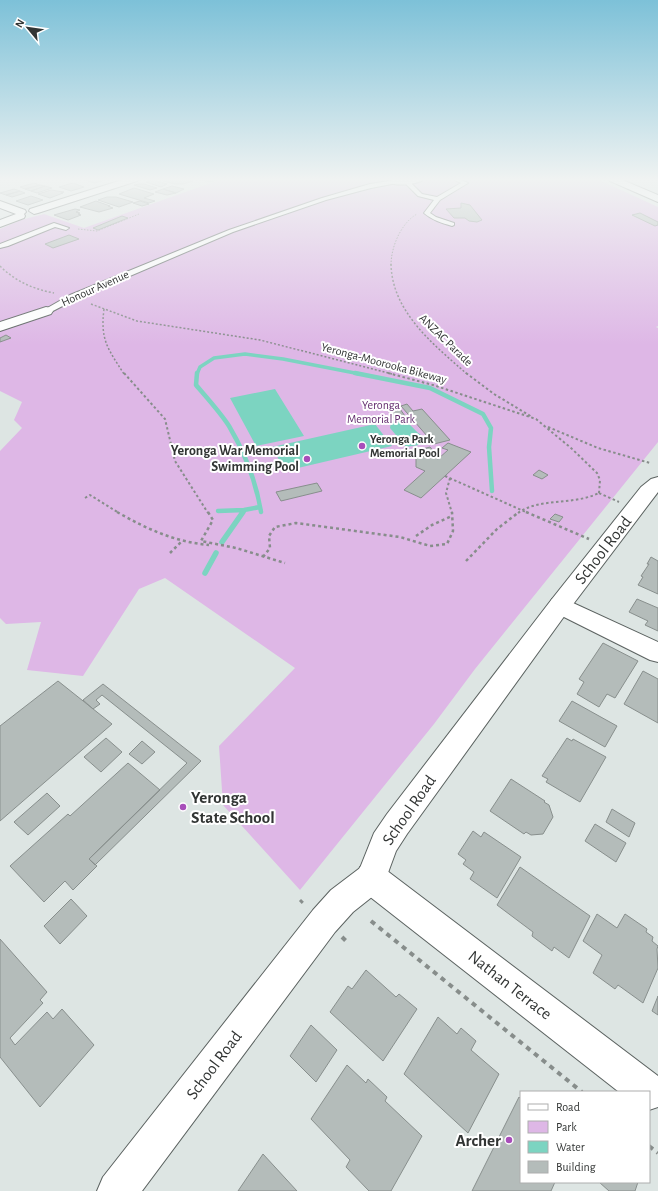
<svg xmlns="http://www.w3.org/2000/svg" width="658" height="1191" font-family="'Alegreya Sans',sans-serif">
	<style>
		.green { fill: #deb7e6 }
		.water { fill: #7cd4c1 }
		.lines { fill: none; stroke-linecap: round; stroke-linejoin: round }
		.stream-far2 { stroke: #7cd4c1; stroke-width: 3.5 }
		.stream-far1 { stroke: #7cd4c1; stroke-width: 4.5 }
		.stream { stroke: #7cd4c1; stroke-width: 5.5 }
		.building { fill: #b4bcba; stroke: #888f8d }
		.service-casing { stroke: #5b6260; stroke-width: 2 }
		.minor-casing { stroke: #5b6260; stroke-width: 2 }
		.tertiary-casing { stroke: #5b6260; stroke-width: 2 }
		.trunk-casing { stroke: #5b6260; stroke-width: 2 }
		.path-far5 { stroke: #878d8b; stroke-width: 1; stroke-dasharray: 1.5 1.5; stroke-linecap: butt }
		.path-far4 { stroke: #878d8b; stroke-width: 1.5; stroke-dasharray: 2 2; stroke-linecap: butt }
		.path-far3 { stroke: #878d8b; stroke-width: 2; stroke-dasharray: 2.5 2.5; stroke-linecap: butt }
		.path-far2 { stroke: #878d8b; stroke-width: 2.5; stroke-dasharray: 3 3; stroke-linecap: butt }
		.path-far1 { stroke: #878d8b; stroke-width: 3; stroke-dasharray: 4 4; stroke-linecap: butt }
		.path { stroke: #878d8b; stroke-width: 4; stroke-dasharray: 5 5; stroke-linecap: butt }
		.service { fill: #fff; fill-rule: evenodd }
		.minor { fill: #fff; fill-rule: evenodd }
		.tertiary { fill: #fff; fill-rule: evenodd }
		.trunk { fill: #fff; fill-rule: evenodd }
		.poi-dot { fill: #a84eba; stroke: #fff; stroke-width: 1.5 }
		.labels { text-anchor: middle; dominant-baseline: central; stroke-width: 4; stroke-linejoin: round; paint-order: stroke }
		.far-street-label { font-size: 12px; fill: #323534; stroke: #fff }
		.far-park-label { font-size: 12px; fill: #632d6e; stroke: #fff }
		.far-poi-label { font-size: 12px; font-weight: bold; fill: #323534; stroke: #fff; text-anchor: start }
		.poi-label { font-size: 14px; font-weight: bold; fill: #323534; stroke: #fff; text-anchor: end }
		.near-street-label { font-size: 17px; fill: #323534; stroke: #fff }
		.near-poi-label { font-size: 17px; font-weight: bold; fill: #323534; stroke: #fff; text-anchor: start }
	</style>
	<rect width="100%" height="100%" fill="#dde5e3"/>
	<!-- green -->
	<path class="green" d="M222,179H597L658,207V326L656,327L658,328V442L475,669L434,724L300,890L223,805L219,746L295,668L165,578L139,589L83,676L27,670L41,622L6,624L0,618V451L22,428L14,420L22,402L0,391V229L21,220L44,214L84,228Z"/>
	<!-- water -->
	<path class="water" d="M275,389L304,436L256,446L230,398Z
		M397,420C409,419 412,429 421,435V438L424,439L426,443L425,444L406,447L390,428L391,422Z
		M375,424L392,446L285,471L272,447Z"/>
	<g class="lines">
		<!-- stream-far2 -->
		<path class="stream-far2" d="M197,374L200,367L214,358L245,354L283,359L360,374"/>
		<!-- stream-far1 -->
		<path class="stream-far1" d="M197,373L196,385C207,398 220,412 229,426C245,453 256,481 261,512
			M355,373L430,388L483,414L491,428L489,447L492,491
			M218,511L244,510L260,507
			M242,513L244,510"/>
		<!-- stream -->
		<path class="stream" d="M222,542L243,512
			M205,573L216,553"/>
	</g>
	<!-- building -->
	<path class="building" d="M82,179H100L104,180L95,183Z
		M164,179H192L190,180L193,181L183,184H175L160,180Z
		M200,179H220L210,182Z
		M150,180H153L167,184L161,187L146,182Z
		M34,183L40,185L25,189L20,187Z
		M73,183L84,187L71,191L59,187Z
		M139,184H144L157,188L150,190L134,185Z
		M40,185L45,186L31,191L25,189Z
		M45,186L52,188L37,193L31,191Z
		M172,186L184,189L176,193L163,189Z
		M134,188L154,194L144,198L155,201L149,203L119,194Z
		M14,189L20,191L6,195L0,193Z
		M163,189L176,193L167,195L155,192Z
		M51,190L64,192L61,193H63L50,198L38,194Z
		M20,191L25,193L12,197L6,195Z
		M31,196L43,200L28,205L16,201Z
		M107,197H116L133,202L119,207L98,200Z
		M96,201L110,206H108L113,208L99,212L80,207Z
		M140,201L149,204L142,206L133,203Z
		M461,203L470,205L482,220L477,222L469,221L465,218H454L446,209L461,208Z
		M75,209L80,210L76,212L80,213L78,214L81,215L68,220L54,215Z
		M640,213L658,222V225L655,226L632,215Z
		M122,216L128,218L98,230L93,228Z
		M69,235L79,239L53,248L45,244Z
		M6,335L11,338L0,342V338Z
		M407,404L413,411L422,409L450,440L434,444L401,406Z
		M400,409L405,416L394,418L389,412Z
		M448,443L471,452L421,498L404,490L425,471L416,467V457L427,454L438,459L448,450L442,448Z
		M430,447L435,453L417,458L412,452Z
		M539,470L548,475L542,479L533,475Z
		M317,483L322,491L281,501L276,492Z
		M555,514L563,517L559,522L550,519Z
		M651,557L658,561V594L638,585L643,577L641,576L649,564H647Z
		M637,599L658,608V631L645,625L648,621L629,612Z
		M603,643L638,661L615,698L607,694L599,707L577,694L584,682L579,679Z
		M643,671L658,679V723L624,704Z
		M58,681L112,724L0,821V726Z
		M103,684L201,761L95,865L89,859L187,763L102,695L96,700L100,704L93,709L83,700Z
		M572,701L617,726L605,747L559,721Z
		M106,738L122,752L101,772L84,757Z
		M567,738L572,741L573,739L606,757L580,802L546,782L548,779L542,776Z
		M142,741L155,752L142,764L129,754Z
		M128,763L160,790L89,859L97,866L73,890L65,881L44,902L10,866L68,814L70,816Z
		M511,779L545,801L544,802L549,805L553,817L543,834L531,835L526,832L524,834L490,811Z
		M47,793L60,806L28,835L14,822Z
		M612,809L635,823L629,837L606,822Z
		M595,824L626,843L616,862L585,841Z
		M473,831L481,837L484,832L521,857L497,898L470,879L474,872L463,864L466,860L458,854Z
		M520,867L590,916L569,958L554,947L552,951L532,936L533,932L497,905Z
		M71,899L87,916L60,944L44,926Z
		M597,914L617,928L625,914L647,929L646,932L653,937L652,941L658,946L657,949L658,968L643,1003L618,985L615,989L593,973L602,955L583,941Z
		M0,939L47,992L40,1000L43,1003L10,1038L15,1045L47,1012L53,1019L62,1009L94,1045L40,1107L0,1057Z
		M366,970L396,997L399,994L417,1009L383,1061L330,1012L348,986L352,989Z
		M658,996V1015L652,1011Z
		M438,1017L457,1034L461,1028L476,1041L471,1050L499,1074L468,1133L404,1074Z
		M311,1025L337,1050L316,1082L290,1056Z
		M347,1065L366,1083L368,1079L387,1097L385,1101L422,1136L391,1191H369L346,1167L350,1160L311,1119Z
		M519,1097L521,1099V1182H555L551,1191H472Z
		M263,1154L297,1191H238Z
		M599,1182H638L635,1191H609Z"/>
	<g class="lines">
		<!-- service casing -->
		<g class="service-casing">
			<path id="service" d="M453,179H459L468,183L440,200L430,213L436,217L454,223V225L452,226C442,223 432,220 424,213L434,200L418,196L403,181L408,180L422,194L437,197L461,183Z
				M395,180L397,181V183L371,188L326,200L233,232L76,299L49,313H46L42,311L70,295L229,230L322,198L370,184Z
				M54,223L69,228L66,230L55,227L8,246L0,248V244Z"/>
		</g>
		<!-- minor casing -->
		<g class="minor-casing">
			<path id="minor" d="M125,179H139L137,181L38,213L34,214L29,211L30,209Z
				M399,179H424C419,184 395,187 390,182L392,180Z
				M0,201L25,210L26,212L24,214L25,216L24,218L0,227V220L16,214L0,208Z
				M46,307L51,308L53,311L51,314L0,331V322Z
				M560,597L658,642V662L650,660L552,611L549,605L552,599Z
				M371,863L382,867L658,1076V1107L649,1110V1092H619L360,889L356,878L360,867Z"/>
		</g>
		<!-- tertiary casing -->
		<g class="tertiary-casing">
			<path id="tertiary" d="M658,477V492L568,611L407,834L396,851L382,889L353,912L335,932L142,1191H97L103,1177L313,910L331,890L360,868L374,833L387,814L552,599L641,487L651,479Z"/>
		</g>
		<!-- trunk casing -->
		<g class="trunk-casing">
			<path id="trunk" d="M608,179H620L658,195V202L610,181Z"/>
		</g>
		<!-- path-far5 -->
		<path class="path-far5" d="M78,229L97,231L139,214
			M391,265C391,247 401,223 417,214"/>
		<!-- path-far4 -->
		<path class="path-far4" d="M391,264C392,312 434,345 467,374
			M0,266C15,281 33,289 54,293
			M91,304L137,321L260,340L392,374
			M104,309C100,340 108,349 124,374"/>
		<!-- path-far3 -->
		<path class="path-far3" d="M124,373L165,419L175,461L208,513
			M388,373L433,385L536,419L571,448L597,473L600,480L599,493
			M466,373L494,394L532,417
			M548,427L598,448L650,463
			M445,476L528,513
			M450,478L446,493L452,513
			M599,493L619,502
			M85,498L90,495L119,513
			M518,513C541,497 572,506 599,493"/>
		<!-- path-far2 -->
		<path class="path-far2" d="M117,512C147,529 175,542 209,545
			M208,512L213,520L201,541L236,548L285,563
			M526,512L589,539
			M416,536L432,525L452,516
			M170,553L182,541
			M263,557L270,548L269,536L275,527L296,523L400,537L430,546L447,544L453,531L452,512
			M466,561L497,529L519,512"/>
		<!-- path-far1 -->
		<path class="path-far1" d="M300,900L305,905"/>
		<!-- path -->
		<path class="path" d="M371,921L582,1092
			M342,937L347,942
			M649,1146L658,1153"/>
		<!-- service -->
		<use href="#service" class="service"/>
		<!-- minor -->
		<use href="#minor" class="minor"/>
		<!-- tertiary -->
		<use href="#tertiary" class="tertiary"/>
		<!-- trunk -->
		<use href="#trunk" class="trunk"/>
	</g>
	<!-- sky -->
	<linearGradient id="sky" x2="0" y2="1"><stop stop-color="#7dc1d8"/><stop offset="0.52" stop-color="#f0f3f2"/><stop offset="1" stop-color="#f0f3f2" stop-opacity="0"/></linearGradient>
	<rect width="658" height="345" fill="url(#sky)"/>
	<!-- markers -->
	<g class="poi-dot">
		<circle cx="362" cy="446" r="4"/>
		<circle cx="307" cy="459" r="4"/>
		<circle cx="183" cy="807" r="4"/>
		<circle cx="509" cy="1140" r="4"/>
	</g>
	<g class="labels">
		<!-- far-street labels -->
		<g class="far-street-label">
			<text transform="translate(95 288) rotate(-24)">Honour Avenue</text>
			<text transform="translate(446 340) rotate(44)">ANZAC Parade</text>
			<text transform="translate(384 363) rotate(15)">Yeronga-Moorooka Bikeway</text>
		</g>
		<!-- far-park labels -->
		<g class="far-park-label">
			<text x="381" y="405">Yeronga<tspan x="381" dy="14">Memorial Park</tspan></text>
		</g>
		<!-- far-poi labels -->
		<g class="far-poi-label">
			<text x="370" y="439">Yeronga Park<tspan x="370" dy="14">Memorial Pool</tspan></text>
		</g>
		<!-- poi labels -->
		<g class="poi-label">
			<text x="299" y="451">Yeronga War Memorial<tspan x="299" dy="16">Swimming Pool</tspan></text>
		</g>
		<!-- near-street labels -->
		<g class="near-street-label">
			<text transform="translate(603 550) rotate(-52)">School Road</text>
			<text transform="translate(409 810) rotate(-55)">School Road</text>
			<text transform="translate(510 985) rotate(38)">Nathan Terrace</text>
			<text transform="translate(214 1065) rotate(-53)">School Road</text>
		</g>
		<!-- near-poi labels -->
		<g class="near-poi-label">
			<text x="191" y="797">Yeronga<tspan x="191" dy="20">State School</tspan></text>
			<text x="501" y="1140" text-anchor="end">Archer</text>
		</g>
	</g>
	<!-- legend -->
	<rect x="520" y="1091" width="130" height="92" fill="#ffffff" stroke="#adaeae"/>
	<rect x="528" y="1104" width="20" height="6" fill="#ffffff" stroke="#adaeae"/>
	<text x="556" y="1111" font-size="12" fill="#323534">Road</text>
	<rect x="528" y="1121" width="20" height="12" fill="#deb7e6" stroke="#adaeae"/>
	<text x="556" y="1131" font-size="12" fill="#323534">Park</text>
	<rect x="528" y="1141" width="20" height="12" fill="#7cd4c1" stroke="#adaeae"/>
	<text x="556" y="1151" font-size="12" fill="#323534">Water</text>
	<rect x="528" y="1161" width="20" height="12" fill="#b4bcba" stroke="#adaeae"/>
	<text x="556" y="1171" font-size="12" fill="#323534">Building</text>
	<!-- north arrow -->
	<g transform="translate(28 28) rotate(299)" stroke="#ffffff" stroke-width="3" paint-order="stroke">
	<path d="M0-3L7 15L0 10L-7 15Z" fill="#323534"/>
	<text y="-6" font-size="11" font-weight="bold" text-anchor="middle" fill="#323534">N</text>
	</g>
</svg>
